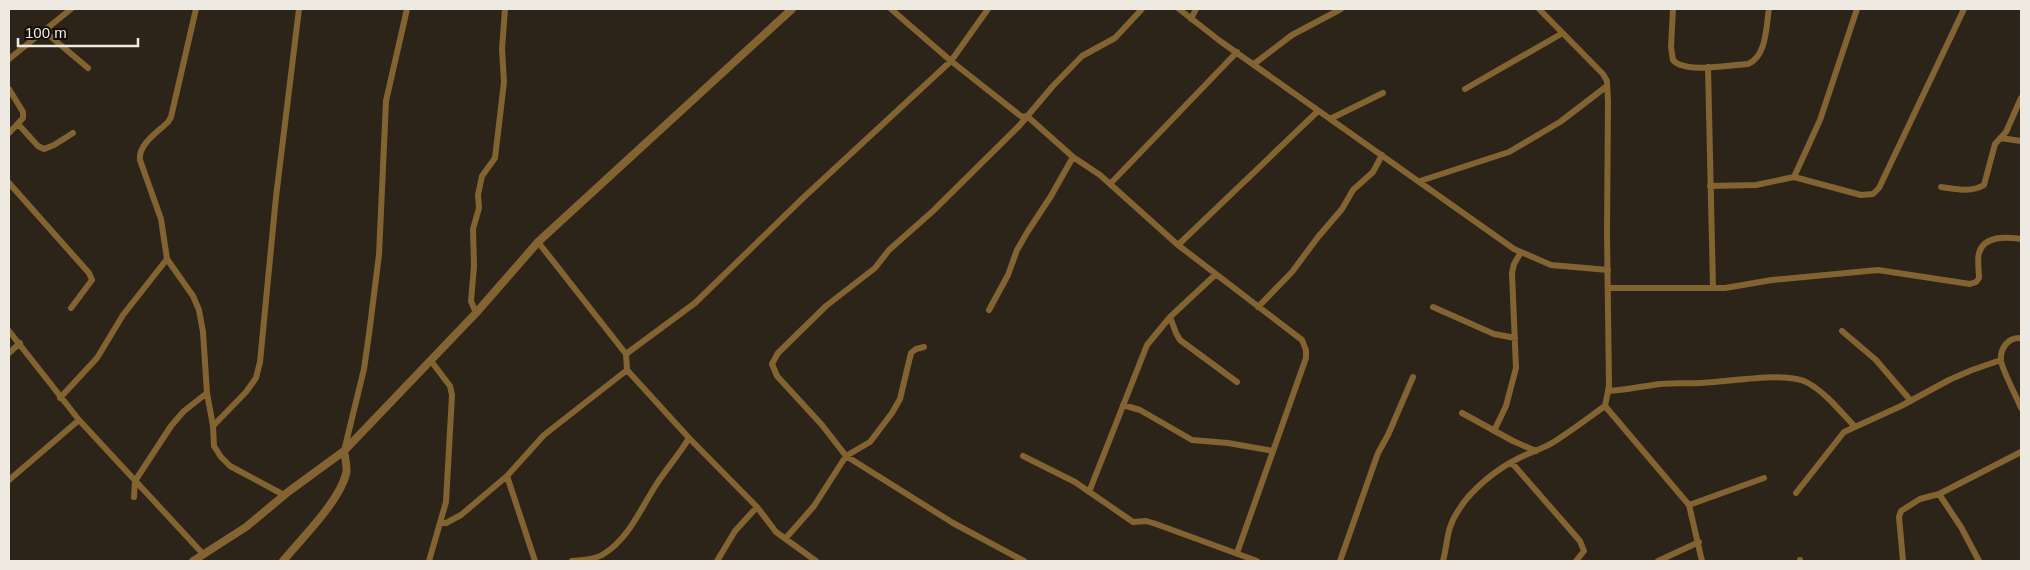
<svg xmlns="http://www.w3.org/2000/svg" width="2030" height="570" font-family="Helvetica,sans-serif">
	<style>
		.lines { fill: none; stroke-linecap: round; stroke-linejoin: round }
		.minor { stroke: #836331; stroke-width: 6 }
		.tertiary { stroke: #836331; stroke-width: 8 }
	</style>
	<rect width="100%" height="100%" fill="#2c2418"/>
	<g class="lines">
		<!-- minor -->
		<path class="minor" d="M196,9L171,117L168,122C158,132 138,144 140,160L161,219L167,259L193,296L199,310L203,332L207,393L213,426L214,446L221,457L230,466L284,495
			M891,9L951,61L1022,117L1027,116L1073,157L1100,175L1178,245L1302,340L1306,350V358L1237,553
			M1179,9L1220,41L1514,249L1551,265L1608,270
			M1539,9L1603,74L1607,81L1608,102L1607,233L1609,386L1605,406L1689,505L1702,561
			M1673,9L1671,47L1673,60C1685,74 1730,65 1748,64C1767,56 1766,26 1769,9
			M1191,19L1196,9
			M44,31L88,68
			M9,59L71,9
			M1254,64L1292,35L1341,9
			M1708,67L1713,288
			M9,89L23,112V118L9,133
			M1465,89L1561,34
			M1330,119L1383,93
			M18,124L38,146L44,149L54,145L73,133
			M2000,138L2021,141
			M1794,177L1820,120L1857,9
			M1420,181L1509,152L1560,122L1607,86
			M9,183L89,273L92,280L71,308
			M1110,184L1237,52
			M1710,186L1756,185L1794,177L1861,195L1873,194L1879,188L1964,9
			M1941,187C1956,189 1970,193 1984,185L1995,144L2006,132L2021,98
			M538,242L626,354L627,370L689,438L757,507L776,532L816,561
			M1178,245L1318,111
			M1608,288H1725L1772,280L1878,270L1970,284L1976,282L1979,278C1979,270 1977,260 1979,253C1984,235 2007,237 2021,239
			M1258,307L1292,272L1318,237L1342,209L1353,190L1373,172L1382,155
			M1433,307L1494,334L1515,338
			M989,310L1008,275L1017,250L1028,231L1051,196L1073,157
			M476,313L471,301L474,266L473,229L479,208L478,195L482,176L495,158L504,82L502,49L505,9
			M1170,317L1176,333L1180,340L1237,382
			M9,331L79,420L204,555
			M1842,331L1876,360L1911,401
			M2021,338C2008,337 2000,348 2001,361C2002,369 2017,398 2021,408
			M9,353L20,343
			M626,354L695,303L803,198L951,61L988,9
			M1608,391C1624,390 1638,387 1653,385C1668,382 1684,384 1699,383C1725,383 1787,370 1808,383C1826,393 1841,412 1855,427
			M60,398L97,358L123,315L167,259
			M1123,405L1140,410L1192,440L1228,443L1273,451
			M1462,413L1513,441L1536,451
			M213,426L246,392L256,378L260,362L276,197L299,9
			M1494,431L1506,406L1516,368L1512,273L1514,264L1521,252
			M344,451L364,369L369,334L379,255L386,101L407,9
			M1023,456L1075,482L1133,522L1146,521L1156,524L1257,561
			M1512,463L1580,541L1584,551L1576,561
			M507,476L535,561
			M9,480L79,420
			M1089,492L1147,345L1170,317L1215,275
			M1796,493L1844,432L1901,406L1949,380L1972,370L2001,360
			M1939,494L1961,527L1979,561
			M134,497L135,481L171,426L184,411L207,393
			M1689,505L1764,478
			M440,523H446L461,515L507,476L544,435L627,370
			M786,538L814,506L846,456L870,442L892,413L900,399L911,353L916,349L924,347
			M1800,560V561
			M429,561L446,502L452,395L450,386L431,361
			M572,561C581,560 593,560 602,555C628,540 640,510 656,485C666,469 679,455 689,438
			M717,561L735,531L757,507
			M1024,561L953,523L846,456L822,425L777,376L772,364L778,353L826,306L875,268L889,250L933,211L1019,126L1052,87L1082,56L1115,38L1142,9
			M1340,561L1378,453L1388,435L1413,377
			M1443,561C1448,543 1446,528 1458,511C1471,489 1498,468 1521,457C1531,452 1542,449 1552,443C1570,432 1588,418 1605,406
			M1658,561L1699,542
			M1903,561L1899,517L1901,511L1920,499L1939,494L2021,452"/>
		<!-- tertiary -->
		<path class="tertiary" d="M193,561L246,527L288,492L344,451L476,313L538,242L792,9
			M283,561C301,539 339,502 346,474C348,468 345,458 344,451"/>
	</g>
	<!-- border -->
	<rect width="2030" height="570" fill="none" stroke="#eee9e1" stroke-width="20"/>
	<!-- scale -->
	<path d="M18 38v8h120v-8" fill="none" stroke="#eee9e1" stroke-width="2.5"/>
	<text x="25" y="38" font-size="15" fill="#eee9e1" stroke="#110e09" stroke-width="4" paint-order="stroke">100 m</text>
</svg>
